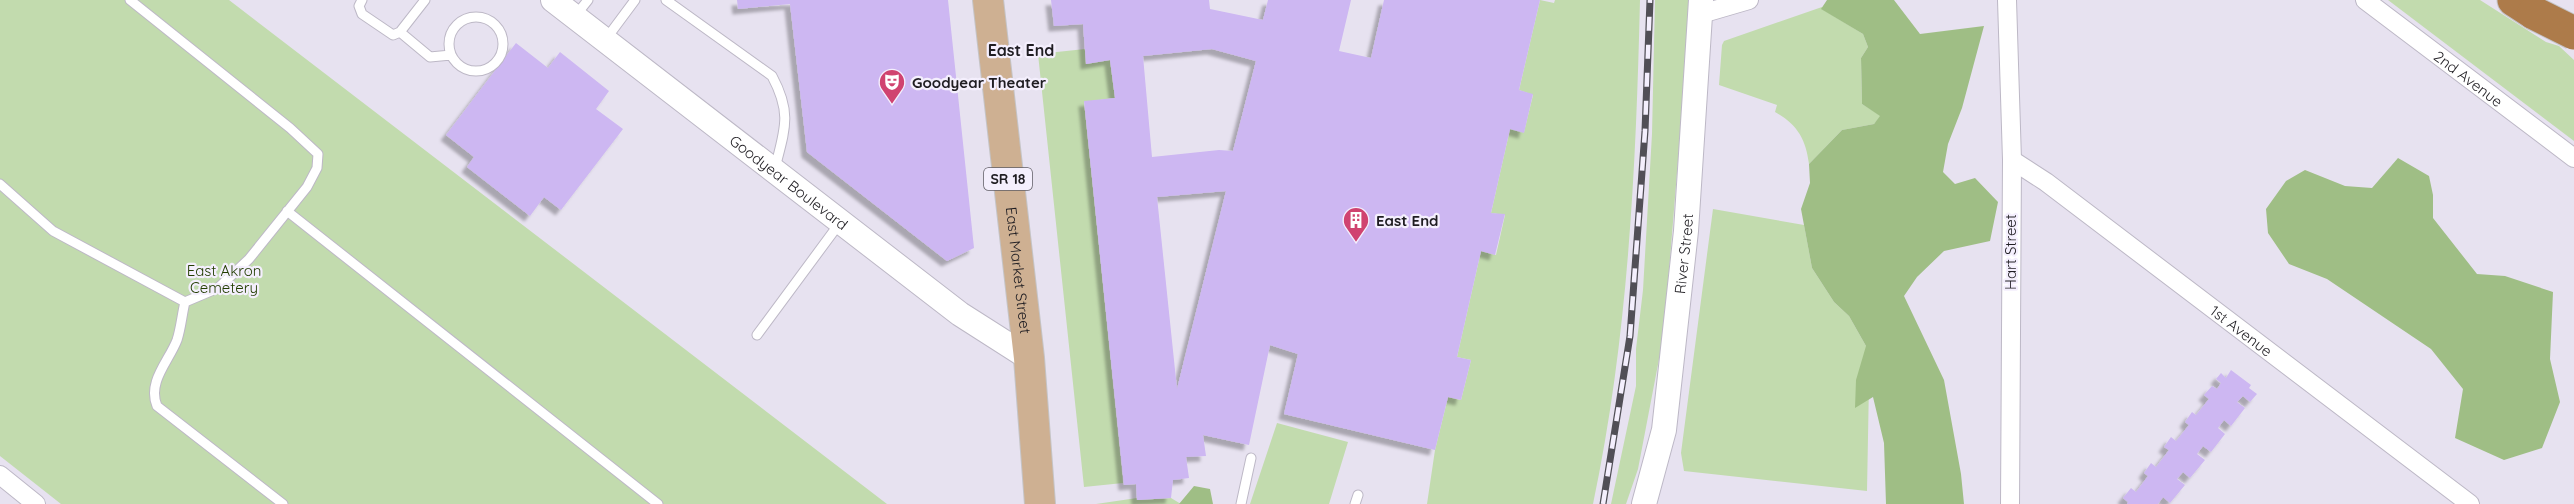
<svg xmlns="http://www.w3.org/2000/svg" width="2574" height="504" font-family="Quicksand,sans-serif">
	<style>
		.green { fill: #c2dbae }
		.forest { fill: #9fbe85 }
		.building { fill: #cdb7f2; fill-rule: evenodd; filter: url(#shadow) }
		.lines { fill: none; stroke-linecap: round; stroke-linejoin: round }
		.service-casing { stroke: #bdb8c6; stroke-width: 11 }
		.minor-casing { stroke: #bdb8c6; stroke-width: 20 }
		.tertiary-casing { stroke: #bdb8c6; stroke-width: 26 }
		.primary-casing { stroke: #c5c4c6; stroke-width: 32 }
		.motorway-casing { stroke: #c5c4c6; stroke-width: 35 }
		.service { stroke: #fff; stroke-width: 9 }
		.minor { stroke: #fff; stroke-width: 18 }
		.tertiary { stroke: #fff; stroke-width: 24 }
		.primary { stroke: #ceb092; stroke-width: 30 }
		.motorway { stroke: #ad7b4a; stroke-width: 33 }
		.rail-casing { stroke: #514f56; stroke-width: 7 }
		.rail { stroke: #f4effd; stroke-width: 4.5; stroke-dasharray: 14; stroke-linecap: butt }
		.motorway-bridge-casing { stroke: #c5c4c6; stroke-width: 35; stroke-linecap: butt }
		.motorway-bridge { stroke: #ad7b4a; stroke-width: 33 }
		.labels { text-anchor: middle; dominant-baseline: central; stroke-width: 4.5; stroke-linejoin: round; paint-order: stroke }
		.shield { fill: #f4effd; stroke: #5f5c64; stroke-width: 1.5 }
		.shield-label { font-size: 14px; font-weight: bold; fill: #1f1d22 }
		.street-label { font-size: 15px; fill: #1f1d22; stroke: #f4effd }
		.poi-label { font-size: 15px; font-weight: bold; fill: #1f1d22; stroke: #f4effd; text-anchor: start }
		.park-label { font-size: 15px; fill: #223d00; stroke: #f4effd }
		.neighbourhood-label { font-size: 16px; font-weight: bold; fill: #1f1d22; stroke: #f4effd }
	</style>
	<defs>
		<filter id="shadow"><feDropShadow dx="-5.5" dy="5.5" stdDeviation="1.5" flood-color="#0004"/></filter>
	</defs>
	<rect width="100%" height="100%" fill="#e7e2f0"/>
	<!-- green -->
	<path class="green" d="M0,0H229L887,504H61L0,456Z
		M1540,0L1554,3L1555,0H1640C1636,169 1628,338 1593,504H1427L1435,450L1448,397L1461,400L1471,360L1457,357L1481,251L1496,255L1505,215L1491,213L1510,129L1524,132L1533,95L1519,90Z
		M1655,0H1691L1664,333L1638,469L1626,504H1611L1636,386V349L1643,290L1652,134Z
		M2388,0H2480L2546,42L2559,46L2574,60V141Z
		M1822,7V9L1863,34L1868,47L1861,58L1862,104L1881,116L1874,124L1842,130L1809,164C1806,139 1797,124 1775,112L1777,105L1719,85L1722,45L1724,41Z
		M1085,49L1086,64L1110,60L1115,98L1084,102L1123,483L1084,487L1038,54Z
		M1713,209L1804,225L1812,268L1834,302L1849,316L1866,346L1869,383L1867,491L1684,471L1681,453Z
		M1277,423L1348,442L1329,504H1250Z
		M1137,498L1138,500L1171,498L1181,504H1096Z"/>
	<!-- forest -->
	<path class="forest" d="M1827,0H1894L1920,34L1984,26L1962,108L1948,144L1943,172L1955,184L1975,178L1998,202L1990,241L1944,251L1917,277L1904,296L1944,380L1961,474L1964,504H1886L1884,443L1873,397L1855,408L1856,380L1866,346L1849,316L1834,302L1812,268L1801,209L1810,183L1809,164L1842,130L1874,124L1880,116L1862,104L1861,58L1868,47L1863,34L1821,9Z
		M2398,158L2429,176L2433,195V218L2477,274L2505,276L2553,292L2550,359L2560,402L2542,448L2504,460L2455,438L2463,389L2431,349L2327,279L2289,264L2268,233L2266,209L2286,181L2305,170L2345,186L2372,188Z
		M1194,486L1210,489L1213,504H1179Z"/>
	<!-- building -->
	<path class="building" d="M737,0H948L974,248L947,261L807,152L790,4L738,9Z
		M1051,0H1209L1210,9L1263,20L1268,0H1351L1339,51L1371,58L1384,0H1540L1519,90L1533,94L1524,133L1510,129L1491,213L1505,214L1495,255L1481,251L1457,357L1471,360L1461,400L1448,397L1435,450L1284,414L1298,354L1270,345L1249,445L1203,435L1206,456L1186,457L1189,478L1173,480L1171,498L1137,500L1136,484L1124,485L1084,101L1115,98L1110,60L1086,64L1083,24L1054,26ZM1212,49L1256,61L1233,151L1219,150L1152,157L1143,56ZM1226,191L1177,389L1157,197Z
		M516,43L548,68L560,52L609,91L596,109L623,129L561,210L544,197L530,216L467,167L474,157L446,135Z
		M2231,370L2251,385L2249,388L2257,394L2250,402L2243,396L2237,402L2245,408L2231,426L2224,420L2218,428L2225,434L2211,452L2203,446L2197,454L2205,460L2190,478L2183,472L2177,479L2185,485L2170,503L2163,497L2158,504H2127L2128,502L2123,498L2131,488L2136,492L2148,476L2144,473L2151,463L2156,467L2169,450L2164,447L2171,437L2176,441L2189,425L2185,422L2192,412L2196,415L2209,399L2204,395L2212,386L2217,389L2221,383L2216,379L2221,373L2226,378Z"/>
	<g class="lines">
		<!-- service casing -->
		<g class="service-casing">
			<path id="service" d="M362,0L359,6L362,14L393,35L400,32L425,0
				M666,0L772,76C792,113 785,129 775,168
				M576,15L588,0
				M449 44a27 27 0 1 1 54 0a27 27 0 1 1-54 0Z
				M400,32L430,57L451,55
				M606,39L635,0
				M0,184L53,231L185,302L218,288L249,259L307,187L317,168L318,154L290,128L130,0
				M287,211L658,504
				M185,302C182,314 181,328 177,340C169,361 147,382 157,406L283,504
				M757,335L839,224
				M1241,504L1251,458
				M1355,504L1358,495"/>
		</g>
		<!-- minor casing -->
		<g class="minor-casing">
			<g id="minor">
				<path d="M2007,0L2012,160L2010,504"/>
				<path id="s1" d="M2365,0L2574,158"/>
				<path d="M1701,14L1749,0"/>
				<path id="s2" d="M2012,160L2046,182L2470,504"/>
				<path d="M0,475L36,504"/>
			</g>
		</g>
		<!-- tertiary casing -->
		<g class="tertiary-casing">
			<g id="tertiary">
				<path id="s3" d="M553,0L960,314L1029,358"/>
				<path id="s4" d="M1644,504L1664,430L1686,231L1701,0"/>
			</g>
		</g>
		<!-- primary casing -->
		<g class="primary-casing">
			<g id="primary">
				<path id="s5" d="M988,0L1029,358L1040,504"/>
			</g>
		</g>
		<!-- motorway casing -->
		<g class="motorway-casing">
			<path id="motorway" d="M2514,0L2534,13"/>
		</g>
		<!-- service -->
		<use href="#service" class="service"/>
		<!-- minor -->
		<use href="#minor" class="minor"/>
		<!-- tertiary -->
		<use href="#tertiary" class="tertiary"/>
		<!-- primary -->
		<use href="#primary" class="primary"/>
		<!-- motorway -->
		<use href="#motorway" class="motorway"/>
		<!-- rail casing -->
		<g class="rail-casing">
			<path id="rail" d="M1603,504L1630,336L1645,131L1650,0"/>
		</g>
		<!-- rail -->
		<use href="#rail" class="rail"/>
		<!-- motorway-bridge casing -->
		<g class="motorway-bridge-casing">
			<path id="motorway-bridge" d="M2534,13L2574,33"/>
		</g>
		<!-- motorway-bridge -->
		<use href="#motorway-bridge" class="motorway-bridge"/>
	</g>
	<!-- icons -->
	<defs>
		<g id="theatre-pin" transform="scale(1.35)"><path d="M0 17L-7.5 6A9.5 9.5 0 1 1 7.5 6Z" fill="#d04370" stroke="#f4effd"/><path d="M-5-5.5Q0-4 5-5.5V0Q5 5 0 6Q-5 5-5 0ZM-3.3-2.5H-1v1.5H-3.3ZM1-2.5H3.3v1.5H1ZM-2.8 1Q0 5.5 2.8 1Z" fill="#fff"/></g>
		<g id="building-pin" transform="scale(1.35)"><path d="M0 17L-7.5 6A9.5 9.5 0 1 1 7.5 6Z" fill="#d04370" stroke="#f4effd"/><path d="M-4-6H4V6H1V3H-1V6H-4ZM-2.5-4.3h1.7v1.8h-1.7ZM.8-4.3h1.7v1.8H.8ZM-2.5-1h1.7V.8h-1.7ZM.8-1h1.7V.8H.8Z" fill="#fff"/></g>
	</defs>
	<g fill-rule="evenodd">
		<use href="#theatre-pin" x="892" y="82"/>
		<use href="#building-pin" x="1356" y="220"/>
	</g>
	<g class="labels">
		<!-- shield labels -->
		<rect class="shield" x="984" y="168" width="48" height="22" rx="4.5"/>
		<g class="shield-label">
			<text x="1008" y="179">SR 18</text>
		</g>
		<!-- street labels -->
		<g class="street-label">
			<text stroke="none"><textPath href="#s1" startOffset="130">2nd Avenue</textPath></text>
			<text stroke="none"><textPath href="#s3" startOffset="298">Goodyear Boulevard</textPath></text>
			<text transform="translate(2010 252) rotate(-90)">Hart Street</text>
			<text stroke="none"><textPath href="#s4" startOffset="254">River Street</textPath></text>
			<text stroke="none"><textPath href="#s5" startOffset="272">East Market Street</textPath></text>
			<text stroke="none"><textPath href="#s2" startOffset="286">1st Avenue</textPath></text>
		</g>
		<!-- poi labels -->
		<g class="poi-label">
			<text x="912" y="82">Goodyear Theater</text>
			<text x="1376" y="220">East End</text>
		</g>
		<!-- park labels -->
		<g class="park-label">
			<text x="224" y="270">East Akron<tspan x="224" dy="17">Cemetery</tspan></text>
		</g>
		<!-- neighbourhood labels -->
		<g class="neighbourhood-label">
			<text x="1021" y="50">East End</text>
		</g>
	</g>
</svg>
